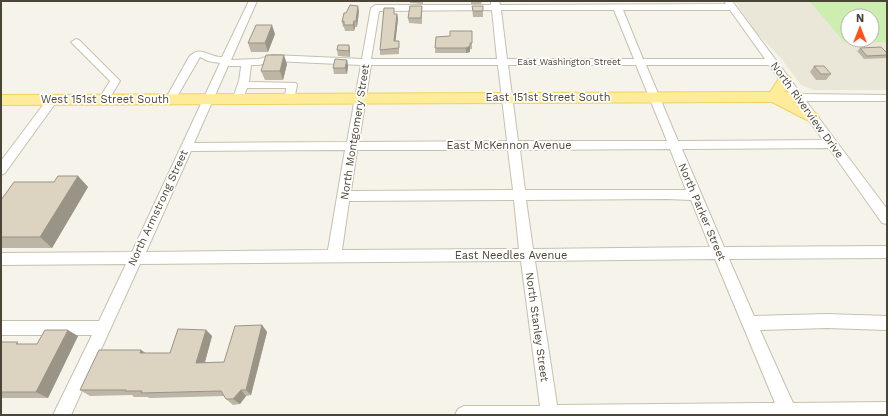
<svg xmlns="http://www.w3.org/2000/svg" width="888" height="416" font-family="'Work Sans',sans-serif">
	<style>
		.residential { fill: #ebe7d8 }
		.green { fill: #cceeb0; fill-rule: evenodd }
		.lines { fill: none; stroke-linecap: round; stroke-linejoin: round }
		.minor-casing { stroke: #c6c0ae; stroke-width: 2 }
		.major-casing { stroke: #efd260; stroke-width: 2 }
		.minor { fill: #fff; fill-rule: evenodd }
		.major { fill: #ffec9a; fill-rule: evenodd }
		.wall { fill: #bdb6a6 }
		.shaded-wall { fill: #9a9487 }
		.building { fill: #dcd4c1; stroke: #9a9487 }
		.labels { text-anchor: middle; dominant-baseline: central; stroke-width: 3.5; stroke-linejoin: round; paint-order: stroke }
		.far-street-label { font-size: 9px; fill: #4b4537; stroke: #fff }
		.street-label { font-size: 11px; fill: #4b4537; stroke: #fff }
	</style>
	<rect width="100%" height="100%" fill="#f6f4ea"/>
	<!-- residential -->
	<path class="residential" d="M735,2H810L845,42H887V90H814L801,85L779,56L755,31Z"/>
	<!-- green -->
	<path class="green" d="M734,1H887V42L845,43L810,2H735ZM848,16H872V40H848Z"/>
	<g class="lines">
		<!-- minor casing -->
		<g class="minor-casing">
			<path id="minor" d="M249,1H257L231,60L259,59L273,55L362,59L371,8L375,5H491V1H499L500,5L726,4L724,1H732L801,94L887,95V101H806L887,209V224L882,223L829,148L682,149L724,247L887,246V258L729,259L754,316L827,314L887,316V330L827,328L760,330L793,403L887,402V415H455L458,409L464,406H540L521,261L140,264L71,415H53L92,335H1V321H99L126,264L1,265V253L132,252L220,63L208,61L200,57L175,100H167L166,98L189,57C200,44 210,58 222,57ZM492,10L497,59H371L379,11ZM501,10H614L634,59H507ZM623,10H730L765,59H643ZM273,61L361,65L347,142L194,143L228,66H241V67L239,81L233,98L234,100H242L247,88H286L285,98L286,100H294L297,85L296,83L249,82L251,65H259ZM371,65H498L507,141L359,142ZM508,65H636L667,141H518ZM646,65H769L823,140L678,141ZM670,149L686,190H525L520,150ZM345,150L328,250L146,252L191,151ZM357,150H508L513,190L351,191ZM667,199L691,200L710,247L533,249L526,200ZM514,200L519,249L342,250L349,201ZM715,259L775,403L557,405L535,261Z
				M76,39L79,40L120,81L108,101H100L99,99L110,81L71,42Z
				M53,96L57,97L58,99L57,101L5,173L1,175V161L49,97Z"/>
		</g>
		<!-- major casing -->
		<g class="major-casing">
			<path id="major" d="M785,76L790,77L792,80L784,92L802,94L804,97L802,100L794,102L817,114L819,117L817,120L812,122L807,120L772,102L1,105V95L770,92L780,77Z"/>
		</g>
		<!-- minor -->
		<use href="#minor" class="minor"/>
		<!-- major -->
		<use href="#major" class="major"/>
	</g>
	<!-- wall -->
	<path class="wall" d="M410,1H423V4L410,3Z
		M471,1H482L481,4H471Z
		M422,6V24L409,23L408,18Z
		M472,6L483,11V17H473Z
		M359,11L357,27H355L354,31H345L344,27H343L342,22L346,13Z
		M395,14H397L398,19L395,41H399V54L380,55V50Z
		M275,34L268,52H251L248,43Z
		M436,37L472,43V49H470V52L466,53H435Z
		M349,45L350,52V57L338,56L337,50Z
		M860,48L887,53V58L864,59L857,51Z
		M347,60L348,66L347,74H334L333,68Z
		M287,64L283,80H265L261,71Z
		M814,66L831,74L826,80H816L810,72Z
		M78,176L88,187L52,248H1V200L54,182Z
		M262,325L267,332L251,395L246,396L240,404L233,405L226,399L225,396L150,398L147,397H134L132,395L90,396L80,390L141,350L146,353H170L206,330L212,336L205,362H224Z
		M78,336L48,398H1V342L22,344H37Z"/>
	<!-- shaded-wall -->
	<path class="shaded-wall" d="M358,6L359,11L357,27L356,21Z
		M397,14L398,19L395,46L394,41Z
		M354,21L355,27L354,31L353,25Z
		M272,25L275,34L268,52L265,43Z
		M349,45L350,52V57L349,51Z
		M470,46V52L466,53V48Z
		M284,55L287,64L283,80L280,71Z
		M347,60L348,66L347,74L345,68Z
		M78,176L88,187L52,248L40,237Z
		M262,325L267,332L251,395L246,390Z
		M68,330L78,336L48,398L36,392Z
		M206,330L212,336L203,369L196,363Z
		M141,350L150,357L140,353Z
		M241,390L246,396L240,404L233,399Z"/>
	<!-- building -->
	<path class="building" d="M350,5L358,6L356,21H354L353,25H344V21L342,22L344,13H346Z
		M410,6H422L421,18H408Z
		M472,6H483V11H473Z
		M384,8H394V14H397L394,41H399V48L380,50Z
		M256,25H272L265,43H248Z
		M450,31H472V43H470V46L466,48H435L436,37L450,36Z
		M338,45H349V51L337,50Z
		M881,47L887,53V55L867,56L860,48Z
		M266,55H284L280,71H261Z
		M335,59L347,60L345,68H333Z
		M814,66H824L831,74H821Z
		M58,176H78L40,237H1V200L14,182H54Z
		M262,325L246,390H241L233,399H226L221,391L141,393L142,391H125L126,390H80L99,350H141L140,353H170L178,329L206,330L196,363L224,362L235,326Z
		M45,330H68L36,392H1V342H18L16,344H37Z"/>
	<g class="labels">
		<!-- far-street labels -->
		<g class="far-street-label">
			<text x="569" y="62">East Washington Street</text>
		</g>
		<!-- street labels -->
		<g class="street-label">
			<text x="548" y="97">East 151st Street South</text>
			<text x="105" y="99">West 151st Street South</text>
			<text transform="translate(807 110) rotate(54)">North Riverview Drive</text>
			<text transform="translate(355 132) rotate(-81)">North Montgomery Street</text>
			<text x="509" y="145">East McKennon Avenue</text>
			<text transform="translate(158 208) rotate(-65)">North Armstrong Street</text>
			<text transform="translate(702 212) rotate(67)">North Parker Street</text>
			<text x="511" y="255">East Needles Avenue</text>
			<text transform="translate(537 327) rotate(82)">North Stanley Street</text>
		</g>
	</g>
	<!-- border -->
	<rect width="888" height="416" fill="none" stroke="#4b4537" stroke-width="4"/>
	<!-- north arrow -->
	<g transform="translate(860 28)"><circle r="19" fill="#ffffff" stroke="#b7b5af"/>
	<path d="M0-3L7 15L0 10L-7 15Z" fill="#ff5218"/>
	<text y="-6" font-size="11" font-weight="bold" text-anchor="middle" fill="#4b4537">N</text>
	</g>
</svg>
